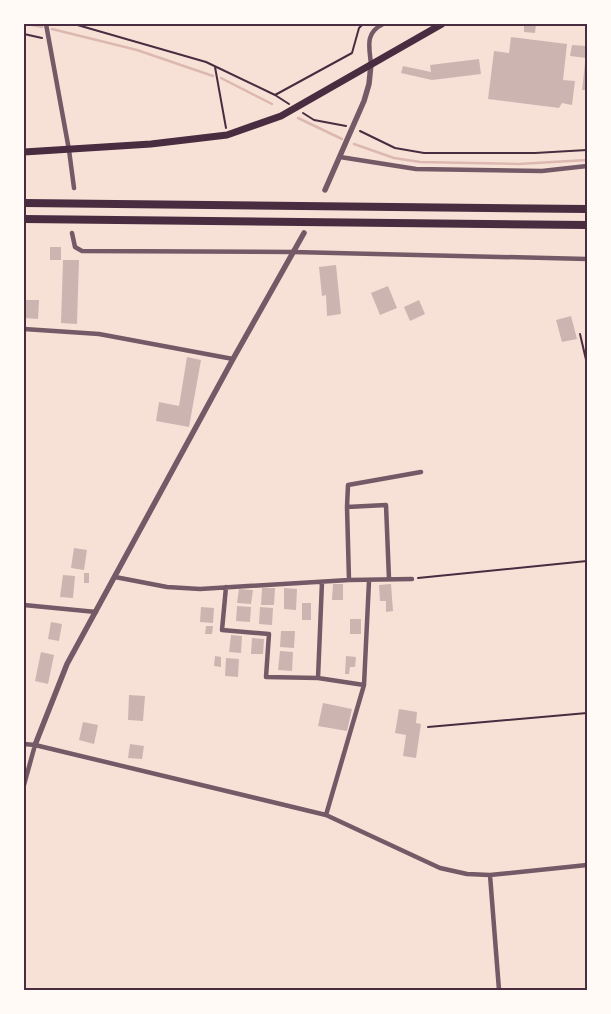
<svg xmlns="http://www.w3.org/2000/svg" width="611" height="1014" font-family="Mulish,sans-serif">
	<style>
		.lines { fill: none; stroke-linecap: round; stroke-linejoin: round }
		.stream { stroke: #dcb8b0; stroke-width: 2.5 }
		.building { fill: #ccb4b1 }
		.path { stroke: #4a2c40; stroke-width: 2 }
		.minor { stroke: #755966; stroke-width: 4.5 }
		.tertiary { stroke: #755966; stroke-width: 5.5 }
		.primary { stroke: #4a2c40; stroke-width: 7 }
		.motorway { stroke: #4a2c40; stroke-width: 8 }
		.neatline { fill: none; stroke: #4a2c40; stroke-width: 2 }
	</style>
	<rect width="100%" height="100%" fill="#f7e1d7"/>
	<g class="lines">
		<!-- stream -->
		<path class="stream" d="M27,24L42,27
			M52,29L137,50L213,76
			M221,78L272,104
			M298,118L342,139
			M354,144L394,158L420,162L519,164L587,160"/>
	</g>
	<!-- building -->
	<path class="building" d="M524,24H536L535,33L524,32Z
		M511,37L567,44L563,80L575,81L572,105L562,103L559,108L488,99L494,51L509,53Z
		M572,45L587,46V58L570,56Z
		M479,59L481,74L432,80L401,73L403,66L431,72L430,65Z
		M585,63H587V90H582Z
		M50,247H61V260H50Z
		M63,260H79L77,324L61,323Z
		M336,265L341,314L327,316L326,295L322,296L319,267Z
		M388,286L397,308L380,315L371,293Z
		M25,300H39L38,319L24,318Z
		M419,300L425,314L410,321L404,307Z
		M571,316L577,339L562,342L556,320Z
		M187,357L201,360L189,427L156,421L159,402L179,406Z
		M74,548L87,550L84,570L71,568Z
		M84,573H89V583H84Z
		M63,575L75,576L73,598L60,597Z
		M333,584H343V600H332Z
		M391,584L393,611L386,612V601H380L379,585Z
		M262,588H275L274,605H261Z
		M284,588L297,589L296,610L284,609Z
		M239,589L253,590L251,604L237,603Z
		M302,603H311V620H302Z
		M237,606L251,607L250,622L236,621Z
		M201,607L214,608L213,623L200,622Z
		M260,607L273,608L272,625L259,624Z
		M350,619H361V634H350Z
		M51,622L62,624L59,641L48,639Z
		M206,626H213L212,634H205Z
		M281,631H295L294,648L280,647Z
		M231,635L242,636L241,653L229,652Z
		M252,638L264,639L263,654H251Z
		M280,651L293,652L292,671L278,670Z
		M41,652L54,655L48,684L35,681Z
		M215,656L221,657V667L214,666Z
		M346,656L356,657L355,667H350L349,674H345Z
		M226,658L239,659L238,677L225,676Z
		M129,695L145,696L143,721L128,720Z
		M323,703L352,709L347,731L318,726Z
		M399,709L417,712L416,723L421,724L416,758L403,756L406,735L395,733Z
		M83,722L98,725L94,744L79,740Z
		M130,744L144,746L142,759L128,758Z"/>
	<g class="lines">
		<!-- path -->
		<path class="path" d="M74,24L206,62L275,95
			M24,34L42,38
			M215,67L226,128
			M289,104L275,95L352,53L359,28L363,24
			M303,113L314,120L346,126
			M360,131L395,148L424,153H535L587,150
			M580,334L587,364
			M418,578L587,561
			M428,727L587,713"/>
		<!-- minor -->
		<path class="minor" d="M46,24L69,150L74,188
			M371,64C369,46 365,33 383,24
			M340,157L416,169L542,171L587,166
			M72,233L75,247L82,251L293,252L587,259
			M24,329L99,334L233,359
			M347,507L348,485L421,472
			M115,577L167,587L200,589L349,580L412,579
			M349,580L347,507L386,505L389,579
			M322,582L318,678L364,685
			M226,587L222,630L269,634L266,677L318,678
			M24,605L96,612
			M24,744L35,745L326,815L440,868L467,874L490,875L587,865
			M24,785L35,745
			M326,815L364,685L369,581
			M490,875L499,990"/>
		<!-- tertiary -->
		<path class="tertiary" d="M325,190L364,101L369,84L371,64
			M35,745L67,664L233,359L304,233"/>
		<!-- primary -->
		<path class="primary" d="M24,152L151,144L227,135L281,116L442,24"/>
		<!-- motorway -->
		<path class="motorway" d="M24,203L587,209
			M24,219L587,225"/>
	</g>
	<!-- border -->
	<rect width="611" height="1014" fill="none" stroke="#fffaf5" stroke-width="50"/>
	<rect x="25" y="25" width="561" height="964" class="neatline"/>
</svg>
